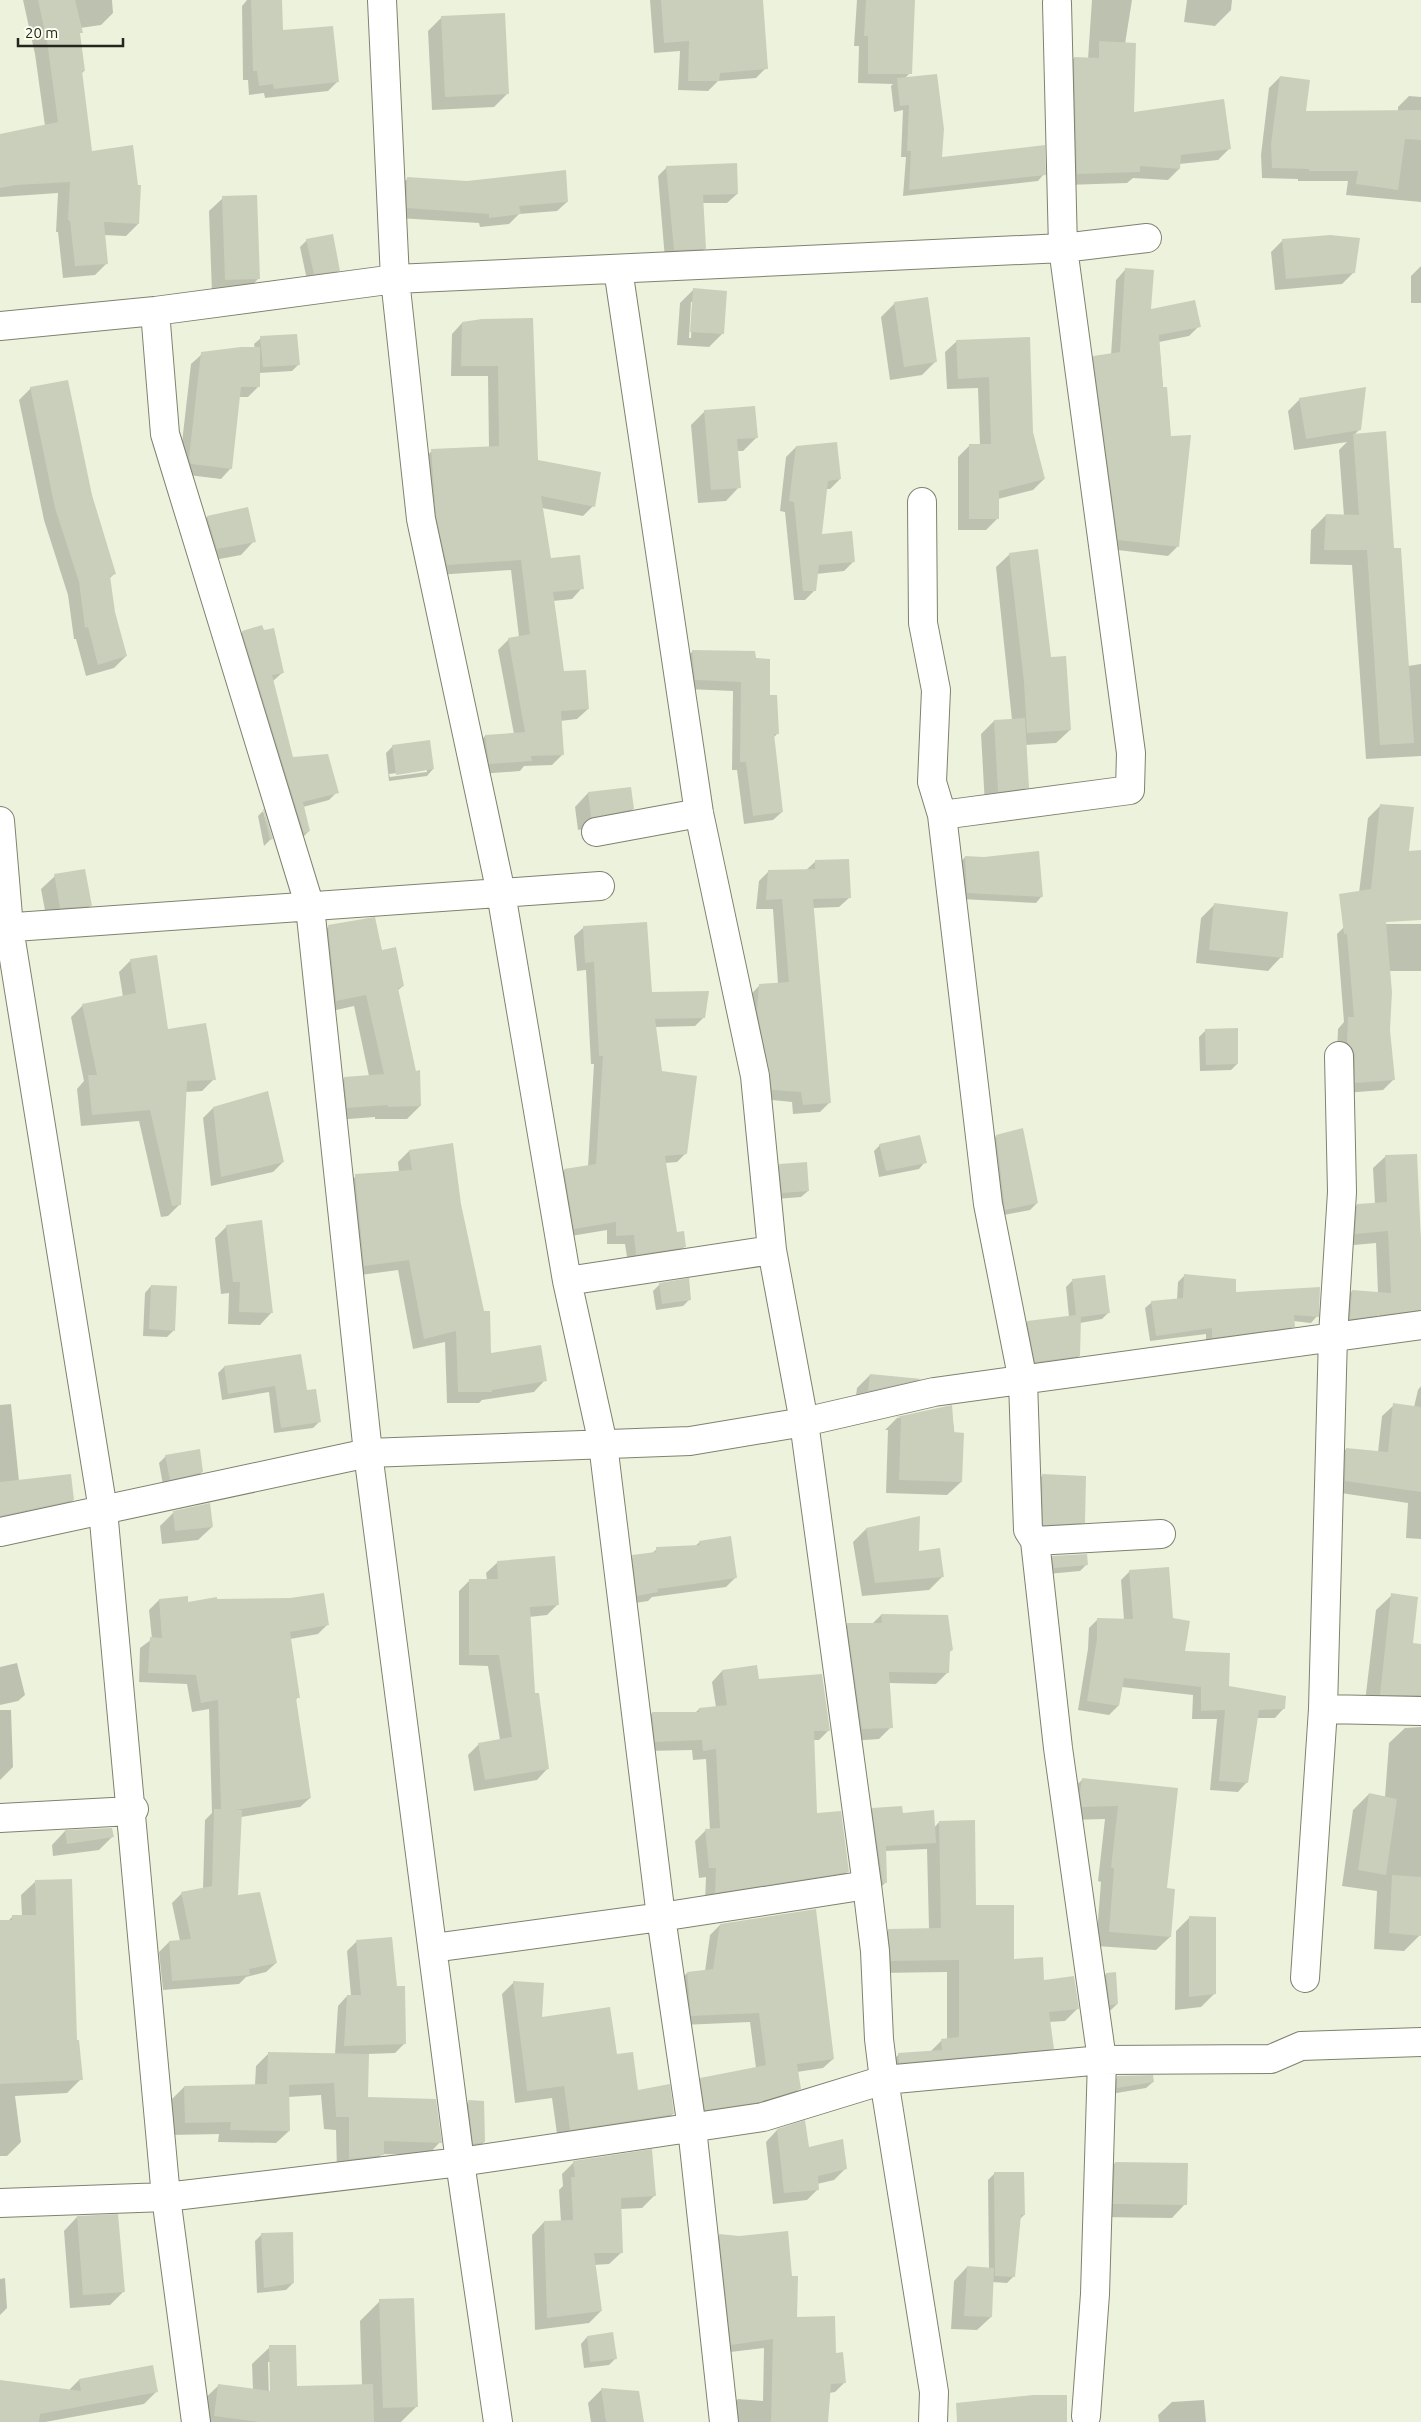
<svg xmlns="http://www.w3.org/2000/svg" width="1421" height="2422" font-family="Ubuntu,sans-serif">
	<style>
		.shadow { fill: #0003; fill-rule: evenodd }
		.building { fill: #cacfbb }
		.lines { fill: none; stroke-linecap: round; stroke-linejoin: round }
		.street-casing { stroke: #7e826f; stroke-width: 30 }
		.street { stroke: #fff; stroke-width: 28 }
	</style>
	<rect width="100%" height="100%" fill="#edf2dd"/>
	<!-- shadow -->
	<path class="shadow" d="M23,0H112L113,13L101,25L80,28L81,32L79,35L84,71L81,74L91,152L138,224L126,236L104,235L107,263L95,275L63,278L58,232H56L58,193L0,197V135L45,126L35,54Z
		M247,0H281V32L338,81L328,91L265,98L264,93L249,95L248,80H243L242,6Z
		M650,0H717L766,68L756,78L718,81L708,91L678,90L680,51L654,53Z
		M857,0H914L910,73L905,78L941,158L1044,174L1038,181L903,196L906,157H901L903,110L894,112L891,86L893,84L858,83L859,46H854Z
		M1092,0H1132L1125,44L1132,113L1230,148L1218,160L1179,164V169L1168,180L1133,178L1127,183L1066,185L1063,70L1074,58L1088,59Z
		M1187,0H1232L1231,10L1215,26L1184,22Z
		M442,17L508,93L494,107L432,110L428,31Z
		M1280,77L1305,112H1398V107L1409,96L1421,97V202L1346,195L1348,181H1298V179L1262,178L1261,155L1269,88Z
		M667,167L737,194L727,203H702L705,248L695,258L665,259L658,176Z
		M408,178L567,202L557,211L519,214L509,224L480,227L479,223L398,218V188Z
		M223,198L258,279L245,292L212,293L209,211Z
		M307,240L339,270L333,277L307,280L300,247Z
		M1283,240L1354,272L1342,284L1275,290L1271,252Z
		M1421,266V303H1411V276Z
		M1125,270L1150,311L1199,326L1189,336L1159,342L1177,547L1168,556L1109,549L1084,367L1094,357L1111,355L1116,280Z
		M693,290L722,334L709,347L677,345L680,303ZM691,302H693L691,338H689Z
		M895,303L936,361L922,375L890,380L881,317Z
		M483,320L536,461L593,506L583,516L542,508L550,559L582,588L572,599L553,601L563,672L588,709L577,719L560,721L562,755L552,765L524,766L520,771L479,774L475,746L485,736L514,734L498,650L509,639L519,637L511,570L437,575L421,461L432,451L489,448L488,376H451L452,334L462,323Z
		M261,338L299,364L292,371L259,373V386L248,397H239L231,468L221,479L180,474L179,469L191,364L202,354L255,349L254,344Z
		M1029,338L1032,432L1044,479L1033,490L998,499V518L986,530H958V457L970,445H980L978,388L947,389L945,352L957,341Z
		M31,388L91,495L115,573L109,579L114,612L126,656L114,668L86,676L76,639H74L68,595L44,520L19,400Z
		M1300,399L1360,429L1354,435L1392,550L1408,666L1421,664V756L1366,759L1352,565L1310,564L1311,530L1326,515L1344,516L1339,450L1347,442L1294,450L1288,411Z
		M705,411L757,437L743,451H736L739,487L726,501L698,503L691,425Z
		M796,447L840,479L830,489H826L821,535L854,561L844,571L816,574L815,590L805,600H794L785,512L780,511L786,457Z
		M247,509L254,541L241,555L203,562L194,531L207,517Z
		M1010,554L1050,658L1070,730L1056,743L1025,745L1027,787L1014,801L985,805L981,734L994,721L1012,720L996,567Z
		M242,632L282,673L273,681L292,758L337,792L329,800L303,807L309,831L301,839L235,640Z
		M693,651L768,696L777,734L773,738L782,812L773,820L744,824L737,770H732L733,691L687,689L684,659Z
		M429,742L433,769L427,776L389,781L386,753L392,747ZM427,769V772L390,777L389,774Z
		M588,793L633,809L619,822L578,830L575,807Z
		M1381,805L1408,852L1421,851V888L1359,893L1368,818Z
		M263,811L271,839L264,846L258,816Z
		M965,857L1042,896L1036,903L961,899L959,864Z
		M816,861L850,897L839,907L813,908L830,1102L820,1112L793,1114L792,1102L762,1099L749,996L759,986L778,984L773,909H756L759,881L769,871L806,870Z
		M55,876L91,905L77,919L47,921L41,889Z
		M1214,905L1281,957L1268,971L1196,963L1201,918Z
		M1347,924H1421V971H1389V1030L1393,1080L1383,1090L1345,1093L1337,1053L1338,1029L1344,1022L1337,934Z
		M328,927L381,951L403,986L397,991L420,1106L407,1119H375V1117L335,1120L332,1091L344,1078L369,1076L354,1006L323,1013L316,939Z
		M583,928L651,993L704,1017L695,1026L655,1027L661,1073L686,1153L677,1162L665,1163L676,1233L684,1247L675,1256L628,1263L625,1244H607V1230L565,1237L556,1179L564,1170L588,1167L594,1064H591L586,970L577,971L574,936Z
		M131,960L167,1031L214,1079L202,1091L185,1092L180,1204L168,1216L161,1217L139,1121L81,1126L77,1089L84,1081L71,1017L83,1005L123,997L119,972Z
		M1206,1030L1237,1064L1231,1070L1200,1071L1199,1037Z
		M213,1108L283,1162L273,1172L211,1186L203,1118Z
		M996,1136L1037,1203L1030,1210L999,1216L990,1142Z
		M880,1145L925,1162L919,1169L879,1177L874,1151Z
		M409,1151L460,1204L490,1355L545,1380L534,1392L482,1400L479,1403H447L445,1342L413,1349L398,1270L353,1276L345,1187L356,1176L399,1172L398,1162Z
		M1386,1156L1420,1309L1408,1322L1380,1325L1379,1314L1373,1321L1344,1325L1346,1297L1352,1291L1378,1293L1376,1243L1343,1246L1345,1218L1357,1205L1375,1204L1373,1168Z
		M780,1165L808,1191L801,1197L776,1199L773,1171Z
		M227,1226L272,1312L260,1325L228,1324L229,1293L221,1294L215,1238Z
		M1185,1275L1235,1293L1317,1316L1311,1323L1293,1321V1326L1287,1333L1206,1344V1334L1150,1341L1145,1308L1152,1302L1177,1300L1178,1282Z
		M1104,1277L1108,1313L1102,1319L1080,1323L1079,1356L1072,1362L1029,1368L1021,1329L1028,1322L1069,1317L1066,1287L1072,1281Z
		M660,1284L690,1299L683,1306L656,1310L653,1291Z
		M151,1286L174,1330L167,1337L143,1336L145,1293Z
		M224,1367L306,1392L320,1421L313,1428L274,1433L269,1392L222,1400L218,1373Z
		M870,1375L920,1380L907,1392L855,1404L857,1388Z
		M1421,1386V1539L1406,1538L1408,1503L1334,1492L1335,1461L1346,1449L1378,1452L1382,1416L1394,1405L1414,1407L1418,1390Z
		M11,1404L19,1481L73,1500L59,1513L0,1526V1405Z
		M951,1407L961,1482L947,1495L886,1493L888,1430H885L897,1418Z
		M166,1456L202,1472L196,1478L163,1485L159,1463Z
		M1042,1476L1083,1522L1070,1536L1030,1538L1029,1489Z
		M174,1512L212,1527L198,1540L162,1544L160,1526Z
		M866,1529L917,1552L942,1577L929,1590L862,1596L853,1542Z
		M700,1542L735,1578L726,1587L652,1597L648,1601L629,1604L624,1566L633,1557L651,1554L657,1549L695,1546Z
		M1053,1557L1087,1564L1080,1571L1048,1574L1046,1563Z
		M498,1562L558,1604L547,1615L529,1617L534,1695L548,1768L537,1780L474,1791L468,1755L479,1744L500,1740L488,1666L459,1665V1591L470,1580H487L486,1573Z
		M1130,1571L1172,1619L1184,1653L1228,1687L1284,1708L1275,1718H1257L1247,1782L1238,1792L1210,1790L1217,1719H1192L1193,1695L1122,1687L1118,1706L1109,1715L1078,1710L1088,1649L1089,1628L1098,1619L1124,1620L1121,1580Z
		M1392,1595L1411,1644L1421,1645V1913L1420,1935L1404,1951L1374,1949L1377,1891L1342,1886L1353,1810L1369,1794L1385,1797L1389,1743L1405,1728L1421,1727L1419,1719L1364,1710L1376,1610Z
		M186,1598L187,1603L216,1600L328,1624L318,1634L290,1639L298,1697L295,1701L310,1798L300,1807L241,1817L237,1896L276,1963L266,1972L246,1977L239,1984L163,1990L159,1952L169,1942L180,1941L172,1903L181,1894L203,1889L205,1820L212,1813L209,1709L192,1712L187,1684L139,1682L140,1648L152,1639L149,1610L159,1600Z
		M881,1615L952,1650L948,1653V1672L936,1684L889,1683L891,1727L879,1739L850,1741L836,1636L848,1624H872Z
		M17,1663L25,1695L18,1701L0,1705V1667Z
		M756,1666L758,1680L829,1730L819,1740H813L816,1814L848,1871L838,1882L705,1902L706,1877L699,1878L695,1841L705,1831L710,1830L706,1759L693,1760L692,1750L646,1751L642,1723L652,1713H695L699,1709L716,1707L712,1682L722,1671Z
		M0,1710H11L13,1767L0,1780Z
		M1083,1779L1177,1790L1166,1889L1174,1890L1170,1937L1156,1950L1096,1946L1101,1882L1098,1881L1105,1819L1069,1820V1792Z
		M873,1809L902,1814L934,1828L939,1822L975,1907L1013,1960L1078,2008L1065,2021L1049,2022L1053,2048L1040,2061L887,2067L899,2054L930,2052L942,2040H947V1972L879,1973L876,1942L889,1930L929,1929L927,1849L885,1851V1883L879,1889L866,1816Z
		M65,1831L112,1837L99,1850L53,1856L52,1845Z
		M35,1882L76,2041L81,2079L67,2093L15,2096L21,2142L7,2156H0V1921H8L13,1916H22L21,1895Z
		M1190,1917L1215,1993L1201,2007L1175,2010L1176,1931Z
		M720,1925L833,2059L823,2068L797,2072L799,2089L790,2098L696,2119L691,2088L701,2079L756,2068L750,2022L682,2025L678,1983L687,1973L705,1971L710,1935Z
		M356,1942L396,1987L405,2043L395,2053L368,2054L366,2098L440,2142L428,2155L382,2154L370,2168L337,2172L336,2130L324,2129L321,2095L288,2097L289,2131L276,2143L218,2142L219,2134L172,2135L171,2100L184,2087L255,2085L256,2066L269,2053L335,2054L338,2006L347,1996H351L347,1951Z
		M1114,1973L1117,2004L1111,2010L1104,2011L1100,1981L1106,1974Z
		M514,1982L540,2018L616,2055L637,2092L673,2114L661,2126L558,2141L552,2098L515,2103L502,1994Z
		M1118,2077L1153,2082L1146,2088L1111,2094V2083Z
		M468,2102L484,2142L470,2156L455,2115Z
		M777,2130L808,2148L845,2169L834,2180L817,2184L818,2189L807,2200L773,2204L766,2142Z
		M574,2162L654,2196L642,2208L620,2209L622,2252L609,2264L594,2265L601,2311L589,2323L535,2330L532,2235L544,2222H561L559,2190L563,2186L562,2174Z
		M1115,2163L1185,2204L1172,2218L1100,2217L1102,2177Z
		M995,2173L1024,2215L1019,2220L1014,2276L1007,2283L992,2282L991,2317L977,2330L951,2329L954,2281L967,2267L989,2269L988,2180Z
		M117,2216L123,2292L110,2305L70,2308L64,2231L77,2217Z
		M262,2234L293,2283L286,2290L257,2293L255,2241Z
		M720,2235L739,2238L795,2318L835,2354L844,2383L835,2392L829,2393L826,2422H730L728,2408L738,2399L763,2401L764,2348L722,2353L710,2244Z
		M5,2278L7,2308L0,2315V2279Z
		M380,2301L417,2406L401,2422H198L200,2403L218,2386L253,2390L252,2364L270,2347L296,2387L362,2385L360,2321ZM268,2362H271L272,2397L269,2398Z
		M587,2337L616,2358L609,2365L584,2368L581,2344Z
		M79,2380L156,2392L144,2404L45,2422H0V2382L68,2391Z
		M601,2390L638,2392L643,2422H591L588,2403Z
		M1204,2400L1206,2422H1159L1158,2415L1172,2402Z"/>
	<!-- building -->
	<path class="building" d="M38,0H75L83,33H80L85,71H82L92,151L133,145L138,185H141L139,224L104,222L108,264L75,266L70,221L68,220L70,182L16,185L0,188V134L58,122L47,41Z
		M251,0H282L283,30L333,26L339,82L274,89L273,84L259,86L257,71H253Z
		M661,0H763L768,69L720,73L719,81H688L689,41L664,43Z
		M866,0H915L912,74H868V36H864Z
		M505,13L509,94L445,97L441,16Z
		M1099,41L1136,43L1134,112L1224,99L1231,149L1181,155L1180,169L1140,166V172L1077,174L1074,57L1099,58Z
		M937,74L944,129L942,157L1045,145L1046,175L909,190L911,151H907L909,105L900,106L897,78Z
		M1280,76L1310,80L1306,111L1421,110V140L1405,139L1398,190L1356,184L1358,171H1309V169L1272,168L1271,144Z
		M737,163L738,194L703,195L706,249L674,250L666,166Z
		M566,170L568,202L519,206L521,214L489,218V214L407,208V177L467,181Z
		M257,195L260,279L225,280L222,196Z
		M333,234L340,271L314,274L306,239Z
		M1330,235L1360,238L1355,273L1286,279L1282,239Z
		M1125,268L1154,270L1151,309L1195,300L1201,327L1159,335L1163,387H1167L1171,436L1191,435L1179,547L1118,540L1093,356L1120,352Z
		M693,288L727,291L724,334L690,332Z
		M928,297L937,362L904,367L894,302Z
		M533,318L538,460L601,472L595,507L541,496L551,558L580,555L584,589L553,592L564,671L586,670L589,709L561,711L564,755L531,756L532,761L489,764L485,735L525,732L508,638L530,634L521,560L447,565L436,517L431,449L499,446L498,366H461L462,322L482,319Z
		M297,334L300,365L263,367L260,336Z
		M1030,337L1033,432L1045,479L999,491V519H969V444H991L989,377L958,379L956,340Z
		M241,347H260V387H241L232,469L191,464L189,458L201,352Z
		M68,380L92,495L116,574L110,576L115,612L127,656L98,665L88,627L85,628L79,582L55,508L30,387Z
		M1366,387L1361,430L1306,439L1299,398Z
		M755,406L758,438L737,439L741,488L711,490L704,410Z
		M1386,431L1394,548H1401L1414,743L1380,745L1367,550H1324L1326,514L1359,515L1353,434Z
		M837,442L841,479L828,481L822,534L852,531L855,562L819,565L816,591H803L794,502L789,501L796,446Z
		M248,507L256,542L217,549L207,516Z
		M1038,549L1051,657L1066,656L1071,730L1027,733L1024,682L1009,553Z
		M262,625L264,630L274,628L284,673L272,675L293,757L328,754L339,793L303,802L310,831L304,833L242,631Z
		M692,650L755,651L756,658L770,659V695H777L779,734H774L783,812L753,816L746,762H740L741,682L695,680Z
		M1025,718L1029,788L998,792L994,720Z
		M430,740L434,769L396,775L392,745Z
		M631,787L634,809L591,818L588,792Z
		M1380,804L1414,807L1409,851L1421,850V920L1386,922L1392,992L1390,1030L1395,1080L1355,1083V1055L1352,1048L1347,1042L1348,1017H1354L1347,934H1344L1339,894L1371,889Z
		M263,809H264L273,839L270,840Z
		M1039,851L1043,897L967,893L965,856L984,857Z
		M849,859L851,898L813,899L831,1103L803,1105L801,1092L772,1090L757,1009L759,984L789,982L782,899L766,900L768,870L815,869V860Z
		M85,869L92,906L60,908L54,874Z
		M1214,903L1288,912L1283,958L1209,950Z
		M375,917L382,950L396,947L404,986L398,988L416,1071L420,1070L421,1106L388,1107V1105L347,1108L344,1077L384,1074L366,995L336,1001L328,925Z
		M647,922L652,992L709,991L705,1018L655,1019L662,1071L697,1076L687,1154L665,1156L677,1232L684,1231L686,1247L636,1255L634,1235L616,1236V1222L574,1229L564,1169L596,1164L603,1056H599L594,962L585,963L583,926Z
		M157,955L168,1029L206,1023L216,1080L187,1081L181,1205L172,1206L150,1110L92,1115L88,1075H97L82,1004L136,993L130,959Z
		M1238,1028V1064L1206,1065L1205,1029Z
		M268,1091L284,1162L221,1177L213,1107Z
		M1023,1128L1038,1203L1005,1210L996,1135Z
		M920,1135L927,1163L886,1171L879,1144Z
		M453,1143L461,1204L484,1311H490L491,1353L541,1345L547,1381L492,1390V1392H458L456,1331L424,1339L409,1260L364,1266L355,1174L412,1170L409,1150Z
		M1417,1154L1421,1240V1310L1350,1319L1352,1290L1391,1293L1388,1231L1355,1234L1357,1204L1387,1202L1385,1155Z
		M807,1162L809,1191L782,1193L779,1164Z
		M262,1220L273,1313L239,1312L240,1282H233L226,1225Z
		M1184,1274L1236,1279V1292L1320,1287L1319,1317L1294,1315L1295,1327L1212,1338V1328L1156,1336L1151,1301L1183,1298Z
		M1105,1275L1110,1313L1081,1317L1080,1356L1035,1362L1027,1321L1076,1315L1072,1279Z
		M689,1278L691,1300L662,1304L659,1283Z
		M151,1285L177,1286L175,1331L149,1329Z
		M301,1354L307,1390L316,1389L321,1422L281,1428L275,1386L228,1394L224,1366Z
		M870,1374L922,1379L868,1391Z
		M1393,1403L1421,1407V1492L1345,1481L1346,1448L1388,1452Z
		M952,1405L954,1432L964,1433L962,1482L899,1480L901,1417H896Z
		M200,1449L203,1472L170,1480L165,1455Z
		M71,1474L74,1500L0,1516V1482Z
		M1042,1474L1086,1476L1085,1523L1043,1525Z
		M210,1503L213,1527L175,1531L173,1511Z
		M920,1516L919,1551L940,1548L944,1577L875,1583L866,1528Z
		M731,1536L737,1578L657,1589L658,1592L637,1596L632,1555L656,1552V1547L700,1545L699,1541Z
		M1087,1554L1088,1565L1054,1568L1052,1556Z
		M555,1556L559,1605L530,1607L535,1693H539L549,1769L485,1780L478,1743L512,1737L499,1655H469V1579H498L497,1561Z
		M1169,1567L1173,1618L1190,1621L1185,1651L1230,1653L1229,1686L1286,1696L1285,1709L1259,1710L1248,1783L1219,1781L1225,1710L1201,1711V1687L1124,1678L1119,1706L1087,1701L1097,1639V1618L1133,1619L1129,1570Z
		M324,1593L329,1625L290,1632L300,1698H296L311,1798L235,1810H242L238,1895L260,1892L277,1963L249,1969L250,1975L172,1981L169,1941L191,1939L181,1892L212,1886L214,1809H221L218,1700L201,1703L196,1675L148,1673L150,1637L162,1638L159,1599L188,1596V1602L217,1597V1599L290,1598Z
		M1391,1593L1418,1597L1413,1643L1421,1644V1695H1380Z
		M881,1614L948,1615L953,1650L950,1651L949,1673L889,1672L893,1728L862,1729L847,1623H882Z
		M757,1665L759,1679L822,1674L830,1731H814L817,1813L841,1811L849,1872L715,1893L716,1868H709L705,1829L720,1828L716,1749L703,1751L702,1740L655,1742L652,1712H699V1708L727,1705L722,1670Z
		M1082,1778L1178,1788L1167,1888L1175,1889L1171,1937L1109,1932L1114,1868H1111L1118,1806L1082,1807L1080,1792Z
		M1369,1793L1397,1799L1386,1875L1358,1870Z
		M902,1806L903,1813L934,1810L936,1843L886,1846L887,1883H883L872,1808Z
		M975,1820L976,1905H1014V1959L1043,1957L1044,1980L1074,1976L1079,2009L1049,2012L1054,2049L899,2063L898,2053L942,2050L941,2039L959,2037V1960L891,1961L888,1929L941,1928L939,1821Z
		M112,1828L114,1837L67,1844L65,1830Z
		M1392,1875L1421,1877V1936L1389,1933Z
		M72,1879L77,2040H79L83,2080L0,2084V1920H12V1915H36L35,1880Z
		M816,1909L834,2059L797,2064L801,2089L760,2102L705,2110L700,2078L766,2065L759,2013L691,2016L687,1972L713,1969L720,1924Z
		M1189,1916L1216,1917V1994L1189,1997Z
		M392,1937L397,1986H405L406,2044L344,2046L347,1995H361L356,1940Z
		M1116,1972L1118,2004L1110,2005L1106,1973Z
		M513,1981L544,1983L542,2017L610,2007L617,2054L633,2052L638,2090L670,2084L674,2114L570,2130L564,2086L527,2091Z
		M268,2052L369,2054L368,2097L436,2099L442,2143L384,2141V2155L349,2159V2117H336L334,2083L289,2085L290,2131L230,2130L231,2122L185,2123L184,2086L267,2084Z
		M1153,2075L1154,2082L1117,2088V2076Z
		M468,2100L484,2101L485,2142L473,2144Z
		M805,2120L809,2147L843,2139L847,2169L818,2176L819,2190L784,2193L777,2129Z
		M652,2149L656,2196L621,2198L623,2253H594L602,2311L547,2318L544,2221L573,2220L571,2177H575L573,2161Z
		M1115,2162L1188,2163L1187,2205L1113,2204Z
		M994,2172H1024L1025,2215H1021L1015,2277L995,2276Z
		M118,2214L125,2292L83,2295L77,2216Z
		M788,2231L792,2276H798L797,2317L835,2316L836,2353L843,2352L846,2383L831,2384L828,2422H771L773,2339L731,2345L719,2234L739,2236Z
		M293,2232L294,2283L264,2288L261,2233Z
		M967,2266L994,2268L992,2317L964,2316Z
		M414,2298L418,2407L383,2408L379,2299Z
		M613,2332L617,2359L590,2362L587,2336Z
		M269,2345H296L297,2386L373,2384L374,2422H259L214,2416L218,2384L270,2391Z
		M153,2365L158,2392L40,2414L39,2422H0V2380L81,2391L79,2379Z
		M601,2388L639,2391L644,2422H606Z
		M1033,2395H1067V2422H957L956,2403Z"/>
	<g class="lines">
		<!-- street casing -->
		<g class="street-casing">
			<path id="street" d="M382,0L395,279L421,519L501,893L567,1281L603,1444L661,1917L692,2128L724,2422
				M618,269L699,813L755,1076L772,1250L804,1422L867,1885L875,1951L879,2039L884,2080L934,2392L933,2422
				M155,311L165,434L310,907L368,1453L460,2162L498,2422
				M0,326L155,311L395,279L1063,248L1147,238
				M922,502L923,623L936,690L932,782L942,815L988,1204L1023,1381L1028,1530L1035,1541L1058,1748L1102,2060L1095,2294L1086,2416
				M942,815L1130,790L1131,753L1063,248L1057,3
				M0,821L9,928L103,1510L166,2197L196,2422
				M596,832L699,813
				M0,928L600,886
				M567,1281L772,1250
				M0,1532L368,1453L690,1441L804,1422L934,1392L1421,1325
				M1035,1541L1161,1534
				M1323,1709L1421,1711
				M0,1818L131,1811L134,1809
				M433,1948L661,1917L867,1885
				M1305,1978L1323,1709L1333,1336L1342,1192L1339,1056
				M0,2203L166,2197L460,2162L763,2117L884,2080L1102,2060L1271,2059L1301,2046L1421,2042"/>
		</g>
		<!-- street -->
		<use href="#street" class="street"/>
	</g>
	<!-- scale -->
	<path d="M18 38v8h105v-8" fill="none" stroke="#24261e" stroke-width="2.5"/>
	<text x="25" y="38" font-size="15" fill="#24261e" stroke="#fbffee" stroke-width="4" paint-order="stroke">20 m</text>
</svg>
